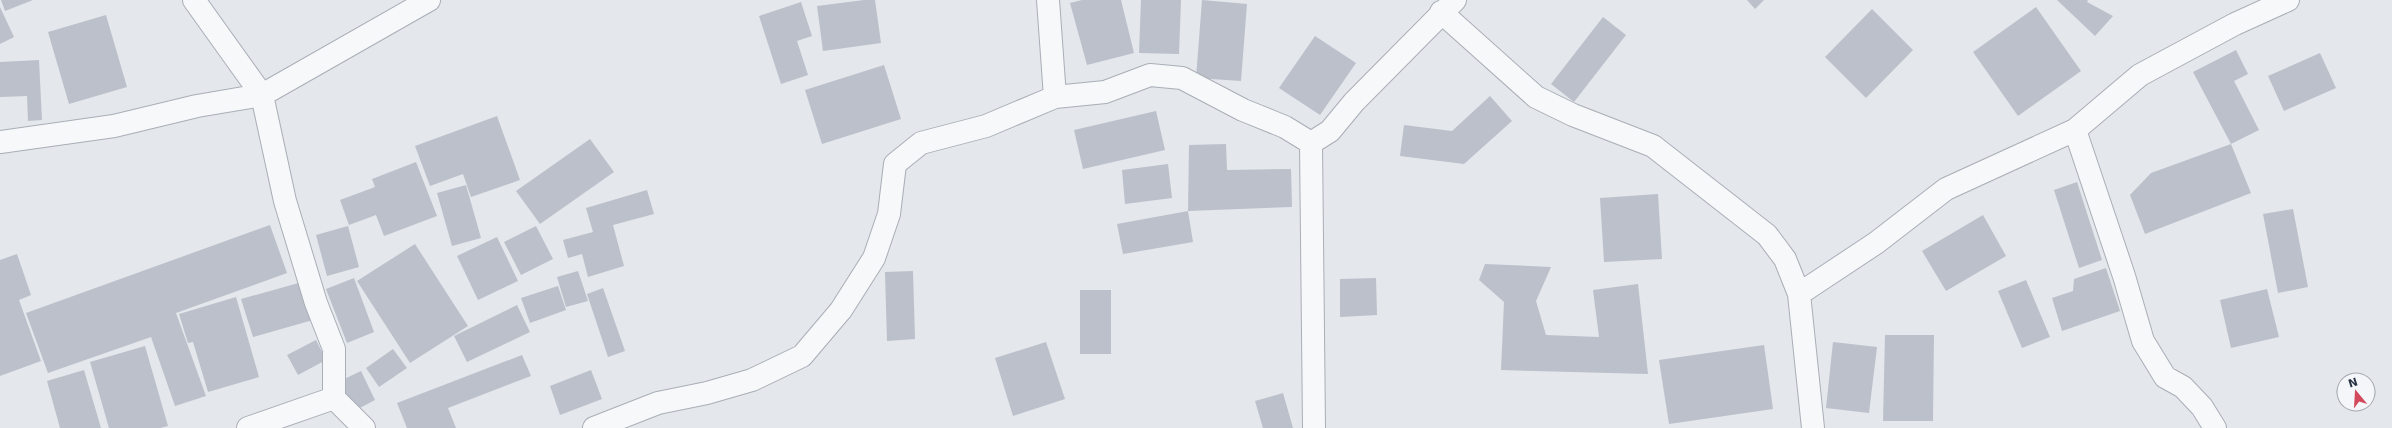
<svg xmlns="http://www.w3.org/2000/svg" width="2392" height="428" font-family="'DejaVu Sans',sans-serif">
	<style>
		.building { fill: #bbc0ca }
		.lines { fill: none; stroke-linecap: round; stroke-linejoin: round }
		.minor-casing { stroke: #a9aeb7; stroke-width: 24 }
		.minor { stroke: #f7f8fa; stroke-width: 22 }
	</style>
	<rect width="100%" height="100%" fill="#e4e7ec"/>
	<!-- building -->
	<path class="building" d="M1,0H33L5,11Z
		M864,0H875L881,43L823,51L817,6Z
		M1082,0H1121L1134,53L1087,65L1070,3Z
		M1141,0H1181L1179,54L1139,53Z
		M1202,0L1247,4L1241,81L1196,78Z
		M1747,0H1764L1755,9Z
		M2057,0H2088L2087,2L2113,16L2095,36Z
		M801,2L812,36L797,41L808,75L781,84L759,16Z
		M0,7L14,37L0,44Z
		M2036,7L2081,71L2018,116L1973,52Z
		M1872,9L1913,50L1866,98L1825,57Z
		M106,15L127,87L69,104L48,32Z
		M1603,17L1626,35L1574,102L1551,84Z
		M1315,36L1356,63L1320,115L1279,88Z
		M2236,50L2248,74L2234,81L2259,130L2231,144L2193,72Z
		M2320,53L2336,88L2284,111L2268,76Z
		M39,60L42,120L28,121L27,96L0,97V62Z
		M884,65L901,119L822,144L805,90Z
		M1490,96L1512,121L1464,164L1400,156L1404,125L1452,131Z
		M1156,111L1165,150L1083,169L1074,130Z
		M497,116L520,180L471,197L463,174L430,186L415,146Z
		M590,139L614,172L540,224L516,191Z
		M1226,144L1227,170L1291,169L1292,207L1188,211L1189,145Z
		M2231,144L2251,193L2145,234L2130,195L2151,173Z
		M416,162L437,216L384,236L376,215L349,225L340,200L375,187L372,179Z
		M1168,164L1172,198L1125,204L1122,170Z
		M2077,182L2102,260L2079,268L2054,190Z
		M466,185L481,238L452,246L437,193Z
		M647,190L654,214L613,225L624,266L588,277L582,254L568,258L563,240L593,232L586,208Z
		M1658,194L1662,259L1604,262L1600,198Z
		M2293,209L2308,287L2278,293L2263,214Z
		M1188,211L1193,242L1123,254L1117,224Z
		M1983,215L2006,256L1946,291L1922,251Z
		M270,225L287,273L176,313L206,396L175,406L151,337L48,373L26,313Z
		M348,226L359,267L327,276L316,235Z
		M536,226L553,259L521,275L504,242Z
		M497,237L518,281L478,300L457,256Z
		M415,244L468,326L410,363L357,281Z
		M17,254L31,295L19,300L41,361L0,376V260Z
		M1485,264L1551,267L1536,301L1546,335L1599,337L1593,290L1638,284L1648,374L1501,370L1504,302L1479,280Z
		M2106,268L2120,311L2062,331L2052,298L2073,291L2074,279Z
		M578,271L588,301L566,307L557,277Z
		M913,271L915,339L887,341L885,272Z
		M354,278L374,332L347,343L326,289Z
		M1376,278L1377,315L1340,317V279Z
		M2026,280L2050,337L2022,348L1998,291Z
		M302,282L313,320L253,337L241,299Z
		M558,286L566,310L530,323L521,298Z
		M603,288L625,351L608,357L587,294Z
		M2267,289L2279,337L2231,348L2220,300Z
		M1080,290H1111V354H1080Z
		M236,297L259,377L208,392L193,342L188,343L179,314Z
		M517,305L530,332L467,362L454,336Z
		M1885,335H1934L1933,421H1883Z
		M316,340L326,360L298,375L287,355Z
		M1046,342L1065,399L1013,416L995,358Z
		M1833,342L1877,347L1869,413L1826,408Z
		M1764,345L1773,409L1669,424L1659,360Z
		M145,346L168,426L160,428H109L90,362Z
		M393,349L407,368L379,387L366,368Z
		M522,355L531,376L448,408L456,428H407L397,403Z
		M84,370L101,428H60L47,381Z
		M591,370L602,399L560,415L550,386Z
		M361,371L375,400L354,411L340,381Z
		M1283,393L1293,428H1263L1255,401Z"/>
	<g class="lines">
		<!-- minor casing -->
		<g class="minor-casing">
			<path id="minor" d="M194,0L262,95L285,201L316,303L334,349V398L364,428
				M1048,0L1055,97
				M1441,12L1536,97L1573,115L1653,146L1767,235L1785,259L1799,294L1813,428
				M2075,130L2124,276L2143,341L2165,377L2183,387L2202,407L2215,428
				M0,142L114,126L197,106L262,95L429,0
				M1311,143L1314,428
				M1799,294L1876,243L1946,189L2075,130L2140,75L2235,24L2288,0
				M248,428L334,398
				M594,428L658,403L707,393L752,380L802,356L841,310L874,258L889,214L895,164L921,143L986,126L1055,97L1105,92L1150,75L1182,78L1243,110L1285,127L1311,143L1330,131L1354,102L1455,0"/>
		</g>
		<!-- minor -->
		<use href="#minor" class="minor"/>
	</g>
	<!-- north arrow -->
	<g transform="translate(2356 392) rotate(342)"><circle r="19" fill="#f4f6f9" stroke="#a4a8b1"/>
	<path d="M0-3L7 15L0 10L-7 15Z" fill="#d1495b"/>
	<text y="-6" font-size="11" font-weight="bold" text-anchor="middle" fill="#2b3445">N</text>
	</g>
</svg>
